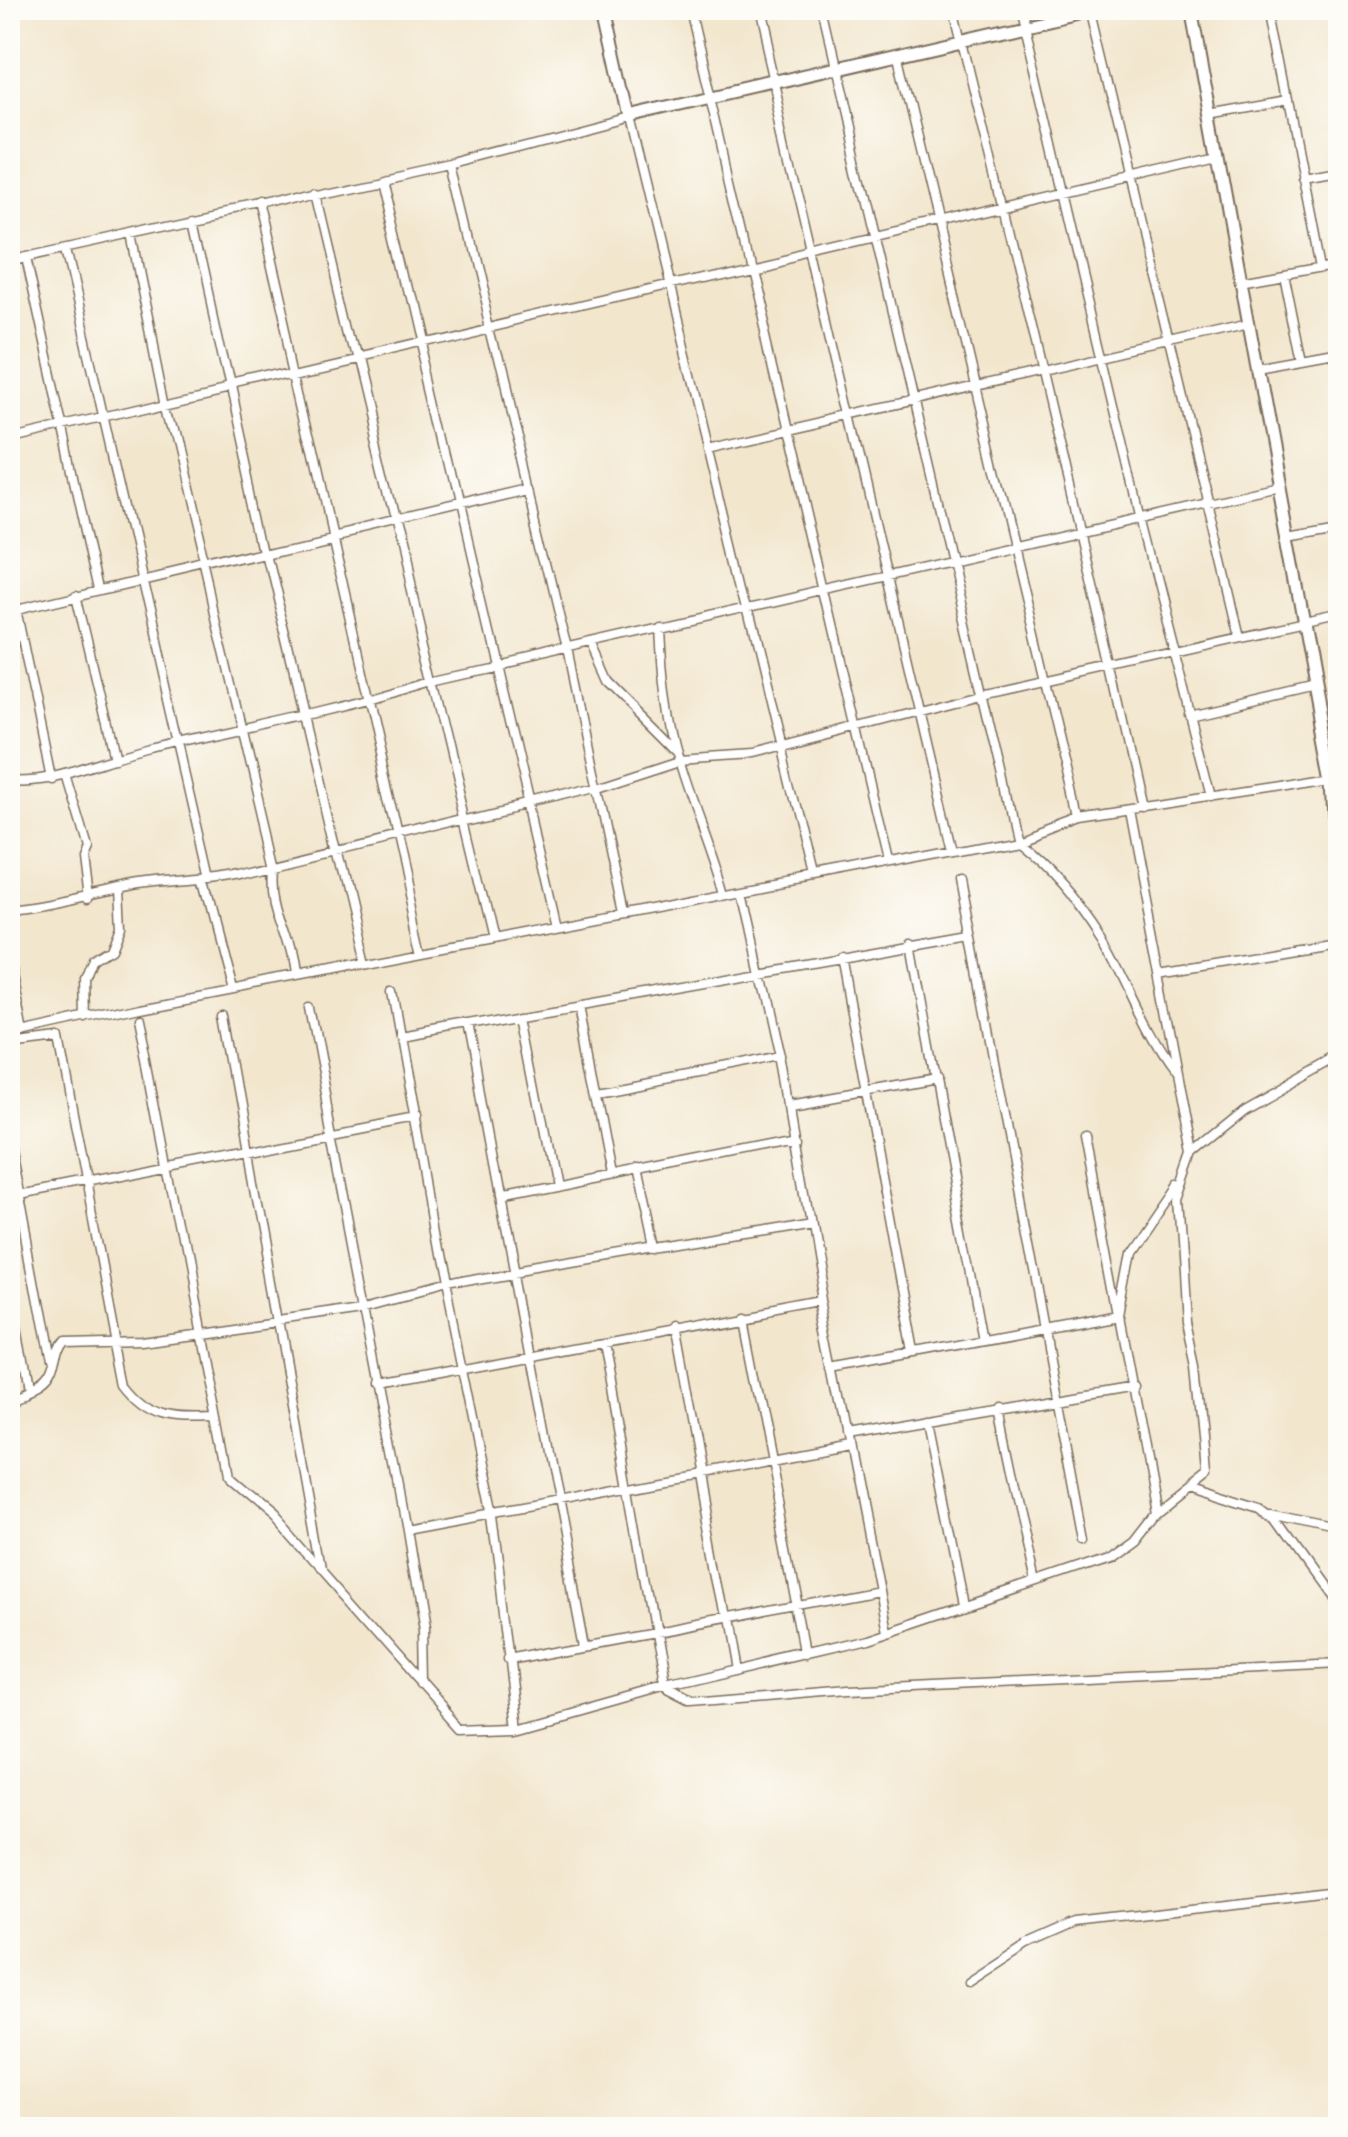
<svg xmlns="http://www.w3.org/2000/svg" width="1348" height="2137" font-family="Itim,sans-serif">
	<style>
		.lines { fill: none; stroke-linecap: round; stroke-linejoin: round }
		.street-casing { stroke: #7b6c5b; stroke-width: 11 }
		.secondary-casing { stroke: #7b6c5b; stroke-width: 15 }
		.street { stroke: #fff; stroke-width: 8 }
		.secondary { stroke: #fff; stroke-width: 11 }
	</style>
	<rect width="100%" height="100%" fill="#fdfcf7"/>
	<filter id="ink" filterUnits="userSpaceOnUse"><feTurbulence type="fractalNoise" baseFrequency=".01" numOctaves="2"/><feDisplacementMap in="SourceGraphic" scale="20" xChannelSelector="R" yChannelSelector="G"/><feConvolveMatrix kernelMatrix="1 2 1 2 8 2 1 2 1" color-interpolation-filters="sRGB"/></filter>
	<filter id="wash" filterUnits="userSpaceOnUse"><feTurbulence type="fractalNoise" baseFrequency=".0048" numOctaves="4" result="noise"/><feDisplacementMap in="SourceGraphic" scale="40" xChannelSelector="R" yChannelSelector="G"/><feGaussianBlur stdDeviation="2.25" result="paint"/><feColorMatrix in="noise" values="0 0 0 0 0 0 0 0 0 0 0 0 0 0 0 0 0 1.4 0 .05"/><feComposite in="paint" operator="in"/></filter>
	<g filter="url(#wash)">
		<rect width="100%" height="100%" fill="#f2e6cd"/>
	</g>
	<g filter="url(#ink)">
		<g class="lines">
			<!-- street casing -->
			<g class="street-casing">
				<path id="street" d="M689,8L888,863
					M755,8L952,851
					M822,8L1016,839C1051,867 1080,901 1104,939C1130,983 1145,1029 1176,1070
					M954,8C1019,274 1083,540 1142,807
					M1021,8L1140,517L1211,796
					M1270,8L1320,266
					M1336,8L1340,32
					M1090,9L1240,637
					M1271,13L1301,8
					M898,57L1078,816
					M1210,115L1288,101
					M451,164L567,650L622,914
					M1302,177L1340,170
					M383,178L557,927
					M317,192L495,939
					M256,206L425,952
					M194,219L266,550L364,963
					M132,234L166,404L275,866C271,914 292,931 297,976
					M65,250L209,879
					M26,257L99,589
					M8,261L451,164L629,117L812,878
					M1284,273L1302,363
					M1240,281L1340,263
					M1335,357L1340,386
					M1258,371L1340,356
					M8,440L1218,157
					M708,447L1249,324
					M1288,536L1340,527
					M8,570L51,779
					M76,594L115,759
					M8,612L528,489
					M661,627C663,672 667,715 680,759C693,805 713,848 725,894
					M592,644L609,682L678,751
					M1189,715L1316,685
					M64,774L86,848L82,857L87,899
					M8,780C57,784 101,760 149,749C244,728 339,709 433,680L1278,487
					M961,879L1084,1540
					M202,882L230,989
					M744,891L781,1058L822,1301L887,1631
					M8,910C54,906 95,892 140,885C175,880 208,880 243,873L597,787L680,760L751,755L982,695L1340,615
					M911,944L984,1341
					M841,957L914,1354
					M10,964L23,1033
					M1160,972L1339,942
					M392,991L444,1286L491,1516L517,1728
					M579,1005L611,1175
					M308,1006L407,1529L424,1633L425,1688
					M522,1015L555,1186
					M224,1016L322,1568
					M140,1018L227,1475L272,1513L464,1730L517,1728L662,1687L868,1639L1109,1558L1134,1540L1155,1513L1205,1473L1195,1363L1186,1322L1178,1198L1194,1152L1129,809
					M87,1019L86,980L94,960L112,949L121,926L119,890
					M468,1025L584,1644
					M8,1036L139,1007L1016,839L1078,816L1332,777
					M400,1037L971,936
					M18,1044L59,1039L124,1383C150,1417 173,1418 214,1416
					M597,1093L781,1058
					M790,1105L937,1079
					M8,1139L50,1367
					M1085,1139L1155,1513
					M1194,1152L1245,1111L1340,1057
					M638,1169L655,1251
					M18,1196L416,1118
					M502,1197L796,1139
					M8,1275L28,1397
					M742,1314L807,1654
					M673,1326L735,1670
					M603,1342L662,1687L691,1702L849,1689L1340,1666
					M835,1369L1119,1316L1131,1252L1178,1183
					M378,1384L822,1301
					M8,1406C17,1401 30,1398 38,1392C57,1379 48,1355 62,1341L144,1339L363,1308L444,1286L809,1224
					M999,1407L1035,1579
					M928,1421L965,1605
					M848,1435L1134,1386
					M1340,1458L1333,1468L1340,1519
					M1188,1487L1261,1510L1276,1521L1340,1610
					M1273,1516L1340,1531
					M407,1529L849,1446
					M507,1660L879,1591
					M969,1983L1028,1944L1076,1923L1340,1893"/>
			</g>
			<!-- secondary casing -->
			<g class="secondary-casing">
				<path id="secondary" d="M605,8L629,117L1099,8
					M1191,8L1332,777L1340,944"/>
			</g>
			<!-- street -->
			<use href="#street" class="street"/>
			<!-- secondary -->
			<use href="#secondary" class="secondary"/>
		</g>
	</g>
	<!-- margin -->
	<rect width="1348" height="2137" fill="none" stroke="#fdfcf7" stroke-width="40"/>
</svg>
